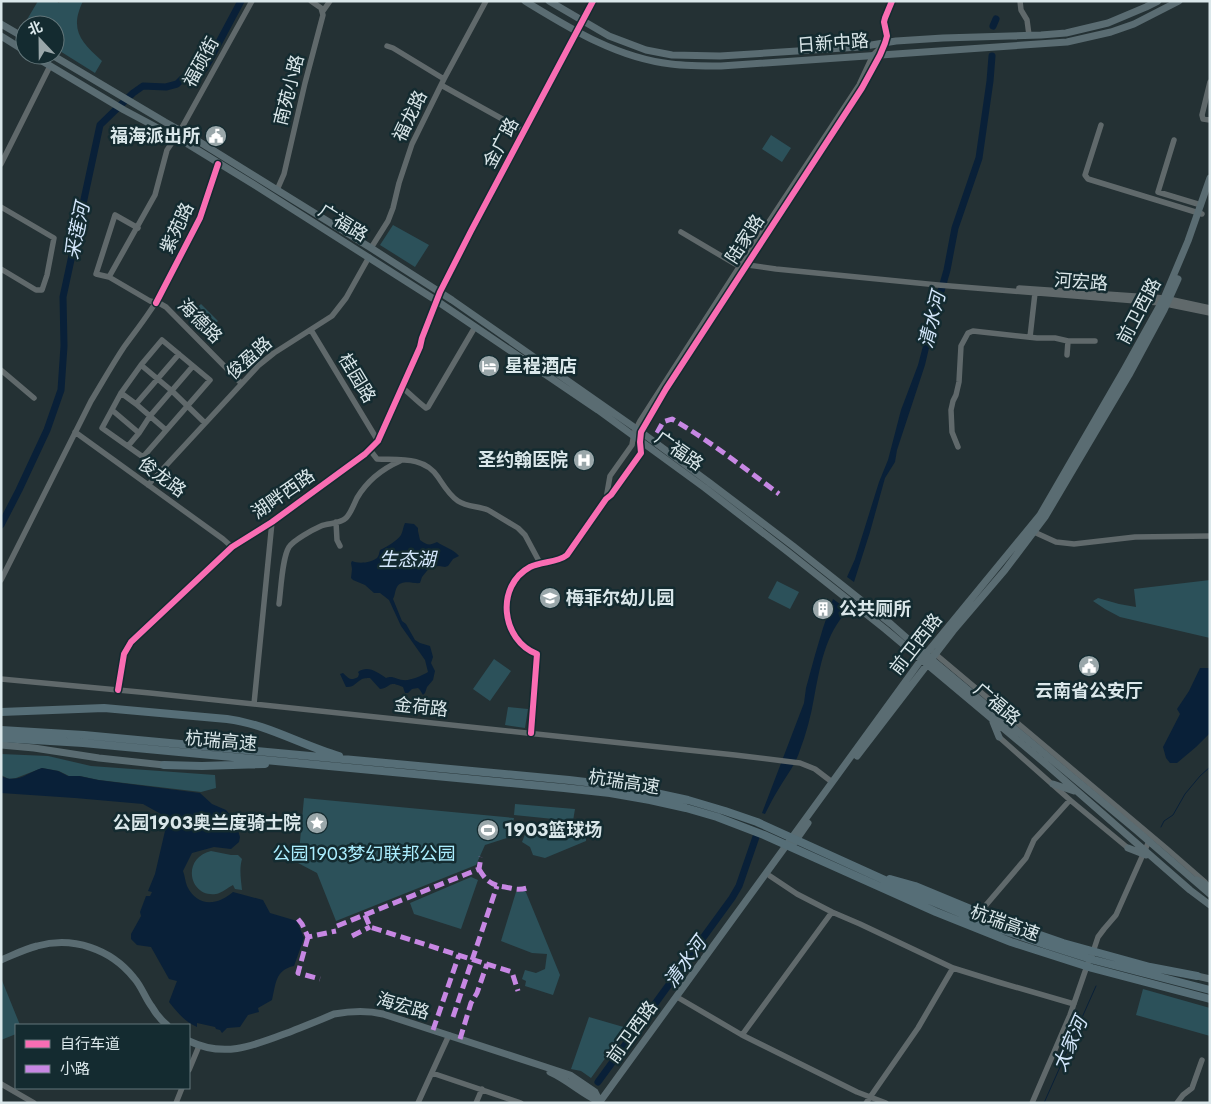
<svg xmlns="http://www.w3.org/2000/svg" width="1211" height="1104" font-family="Jost,'Noto Sans SC',sans-serif">
	<style>
		.green { fill: #2c515a }
		.water { fill: #092038 }
		.lines { fill: none; stroke-linecap: round; stroke-linejoin: round }
		.stream { stroke: #092038; stroke-width: 1 }
		.river { stroke: #092038; stroke-width: 7 }
		.minor { stroke: #60696b; stroke-width: 5.5 }
		.major { stroke: #5a6c72; stroke-width: 7 }
		.highway { stroke: #566e77; stroke-width: 8 }
		.quiet { stroke: #c787e3; stroke-width: 5; stroke-dasharray: 10 5; stroke-linecap: butt }
		.cycleway-casing { stroke: #142b30; stroke-width: 9 }
		.cycleway { stroke: #f96db3; stroke-width: 6 }
		.labels { text-anchor: middle; dominant-baseline: central; stroke-width: 5; stroke-linejoin: round; paint-order: stroke }
		.street-label { font-size: 18px; fill: #dae7ea; stroke: #142b30 }
		.poi-label { font-size: 18px; font-weight: bold; fill: #dae7ea; stroke: #142b30; text-anchor: start }
		.park-label { font-size: 18px; fill: #abeeff; stroke: #142b30 }
		.water-label { font-size: 19px; font-style: italic; fill: #d4e7fc; stroke: #142b30 }
	</style>
	<rect width="100%" height="100%" fill="#243134"/>
	<!-- green -->
	<path class="green" d="M38,1H56L59,3L60,1H83C69,30 81,42 102,61L95,73L55,48V25H25V30L22,28Z
		M771,135L791,148L782,162L762,149Z
		M393,225L429,245L415,267L380,245Z
		M201,304L218,321L204,334L187,317Z
		M1210,580V638L1120,617L1105,609L1093,601L1098,598L1119,604L1136,607L1134,589Z
		M777,581L799,592L790,609L768,598Z
		M494,659L511,671L490,701L473,689Z
		M508,707L528,709L525,728L505,725Z
		M1,754L48,756L91,766L215,775L216,788L201,792L99,780L80,776H69L59,771L42,768L16,778L9,779L1,775Z
		M304,798L514,818L510,837L485,845L476,865L336,921L317,873L298,863Z
		M515,804L575,809L573,821L514,815Z
		M529,824L586,829V841L545,858L533,855L530,847L522,842Z
		M211,851L231,855H238L242,859C239,869 241,880 242,890L235,889L233,885C227,888 222,893 216,894C189,898 181,858 211,851Z
		M471,877L478,880L461,929L414,914L410,903Z
		M525,890L560,975L553,995L525,986L526,981L522,979L525,970L536,973L545,969L547,954L532,953L501,941L516,892H520Z
		M1,978L20,1025H16V1034L1,1040Z
		M1143,989L1210,1008V1036L1136,1015Z
		M589,1017L627,1028L591,1078L581,1071L571,1069Z"/>
	<!-- water -->
	<path class="water" d="M936,289L945,290L940,301L925,365L897,450L895,462L885,478L870,532L854,582L847,577L855,559L879,482L888,460L901,410L918,365L935,300Z
		M405,523L414,524L418,528V531L420,540C427,545 429,546 437,542C444,547 453,549 459,556L453,559L448,566L445,567L439,566L430,567L422,577L420,583C413,584 402,579 397,587C395,590 395,596 393,599L402,621L406,624L415,640L420,643L430,646L433,657L431,663L435,671L433,680L427,687L425,693L423,695L420,690L418,688L412,689L408,693H405L403,687C386,680 393,687 380,689L370,678C369,678 364,678 362,679C356,682 354,688 346,687L340,674L343,673C349,679 351,681 358,677L359,674L358,672C368,665 377,672 386,678C393,675 395,679 403,680C410,681 421,676 428,672L425,660L401,626L389,600L380,593H374L365,585L353,580L351,578L352,569L351,563L352,561C358,564 371,563 377,558C379,556 379,553 380,550C385,548 398,540 401,535C403,531 403,527 405,523Z
		M833,599L848,610C825,634 820,667 814,698C811,716 806,734 800,750C795,766 786,776 778,790C773,798 769,806 765,814L762,813L804,703L806,688L815,655L823,628Z
		M1200,668H1210V733L1196,747L1177,763H1170L1166,758L1163,747L1180,714L1177,709L1189,691Z
		M42,768L58,771L68,776H79L98,780L200,793L212,804L226,810L235,821L240,837L239,842L231,849L214,847L192,853L183,871C185,876 185,881 187,886C197,907 217,906 233,892L263,900L270,913L297,921L304,938L294,966C275,970 276,984 272,1000L258,1008L259,1012L248,1015L240,1027L227,1028L222,1033L220,1030L216,1029L215,1027L197,1023V1027C185,1022 177,1012 169,1002L177,981L169,979L151,947L137,945L131,939V934L141,916L140,912L146,896H150L152,892L148,891L155,874L168,818L143,804L75,798L1,793V776C17,784 27,773 42,768Z"/>
	<g class="lines">
		<!-- stream -->
		<path class="stream" d="M1161,827L1164,821L1173,815L1185,794L1200,776L1210,767
			M1044,1103L1096,986"/>
		<!-- river -->
		<path class="river" d="M993,26L996,19
			M941,291L947,270L955,228L979,158L990,81L992,56
			M1,525L19,490L47,430L61,390L64,346L63,297L100,125L133,93L143,86L166,87L177,84L182,79L187,77L200,73L205,68L209,61L241,1
			M598,1082L732,898L739,886L757,834"/>
		<!-- minor -->
		<path class="minor" d="M1020,1L1021,10L1027,20L1029,35
			M323,11L330,1
			M387,46L393,48L444,79
			M1210,82L1202,115L1203,119L1210,120
			M441,85L524,131
			M1101,125L1085,175L1088,179L1202,214
			M1174,140L1158,192L1201,205
			M1,164L50,66
			M277,190L284,174L305,83L323,15L321,8L311,1
			M1,207L54,238L47,275L42,290H36L1,269
			M138,228L115,215L96,274L109,277L155,195L167,150L180,131L252,1
			M681,232L735,264H741L776,269L938,285L1161,303L1210,313
			M371,248L388,221L393,208L399,183L412,144L444,79L486,1
			M109,277L150,301L159,303L166,307L241,383
			M1019,288L1164,298L1210,308
			M311,330L378,441
			M1030,337L1035,293
			M162,340L210,380L143,457L102,428L121,393L141,365Z
			M1067,355L1068,341
			M141,365L172,391L205,423
			M1,370L34,398
			M402,387C410,394 418,402 426,408L428,407L475,327
			M121,393L136,404L179,354
			M136,404L166,430
			M112,410L139,433L150,416L193,366
			M75,432L223,539L232,547
			M128,446L139,433
			M958,447L952,432L951,410L953,401L956,395L959,382L961,346L968,333L973,331L1037,338H1055L1068,341H1095
			M370,450L377,459C399,460 424,456 438,477C444,486 449,495 458,501C467,507 478,506 488,510L518,528L525,535L540,563
			M148,485L259,365L274,353L332,316L346,298L369,257
			M606,499L610,476L632,445L634,433L640,421L741,264L859,85L873,55L883,45
			M336,522L337,540L340,546
			M1034,532L1056,542L1074,544L1135,537L1210,536
			M1,580L91,401C102,383 112,365 124,347C137,329 151,312 162,292L200,218L218,164
			M279,604C281,590 282,558 289,547C294,540 312,530 321,526C328,523 340,524 346,518C351,513 354,504 357,498C367,481 382,469 400,461
			M933,652L1166,848L1205,882
			M1,679L150,693L735,755L800,763L815,769L832,782
			M118,690L124,654L131,642L232,547L272,522L365,454L378,441L420,347L422,338L440,292L471,231L593,1
			M254,704L272,522
			M531,733L537,654C501,640 495,586 530,567C542,561 557,563 567,555L606,499L611,495L641,453L640,442L641,432L666,389L862,88L880,55L885,43L887,36L884,22L885,18L892,1
			M999,737L1070,800L1128,848
			M770,876L797,894L832,912L860,924L953,968L998,982L1074,1004
			M986,905L1026,858L1034,840L1070,800
			M1092,955L1098,937L1104,929L1116,915L1149,841
			M677,997L742,1035L857,1092L886,1103
			M742,1035L832,912
			M189,1070L199,1046
			M432,1073L521,1103
			M1,1084L34,1103
			M176,1103L182,1088
			M418,1103L449,1035
			M476,1103L482,1089
			M866,1103L918,1028L953,968
			M1032,1103L1070,1015L1088,963
			M1177,1103L1183,1095L1192,1088L1202,1060"/>
		<!-- major -->
		<path class="major" d="M525,1C571,29 617,58 671,64C687,66 704,66 721,66L1067,42L1111,32L1134,24L1179,1
			M549,1L609,36L646,50L672,55L720,56L859,47L896,41L943,38L1041,35L1066,33L1108,23L1146,7L1158,1
			M1,24L25,38
			M1,36L25,51
			M32,55L124,110L186,143L253,184L437,301L598,410L705,488L788,552L885,629L1047,765L1190,890L1210,905
			M52,55L165,122L190,136L371,248L452,300L641,432L710,483L793,546L891,624L925,654L1136,830L1210,894
			M993,722L999,737
			M1,745L34,748L99,758L164,765
			M857,756L953,631L1005,570L1045,517L1129,375L1164,310L1178,279
			M1053,784L1074,791
			M794,843L808,823
			M1128,848L1146,855
			M1197,880L1210,887
			M1,960C13,955 25,949 37,946C73,936 111,949 134,978C142,987 145,998 152,1007C156,1014 161,1020 167,1025
			M1197,976L1210,979
			M189,1041C224,1058 253,1046 287,1033C302,1027 318,1021 334,1014C351,1011 366,1010 383,1014L570,1075L595,1092L600,1102
			M550,1072C568,1080 582,1094 600,1102
			M599,1103L921,660L1040,515L1124,370L1164,298L1188,241L1210,178"/>
		<!-- highway -->
		<path class="highway" d="M1,712L104,708L227,719C267,724 301,745 339,756
			M1,730L84,735L569,780L611,785L651,792L688,800L725,811L757,822L922,897L994,927L1047,945L1094,960L1210,990
			M1,738L83,743L564,788L610,793L650,800L686,808L717,817L764,835L936,912L1011,942L1092,968L1210,999
			M164,765L202,766L265,764
			M890,879L915,886L997,920L1063,943L1150,967L1197,976"/>
		<!-- quiet -->
		<path class="quiet" d="M657,433L663,422L672,419C710,441 744,468 779,494
			M479,869C486,881 491,885 505,887C516,889 519,891 530,887
			M365,915L370,927L512,972L518,991
			M298,919L302,924L308,937L336,931
			M337,926L479,869L481,857
			M352,936L370,927
			M308,937L298,973L320,979
			M453,1017L497,886
			M433,1030L459,955
			M460,1039L471,1003L477,993L487,964"/>
		<!-- cycleway casing -->
		<g class="cycleway-casing">
			<path id="cycleway" d="M156,303L200,218L218,164
				M118,690L124,654L131,642L232,547L272,522L365,454L378,441L420,347L422,338L440,292L471,231L593,1
				M531,733L537,654C501,640 495,586 530,567C542,561 557,563 567,555L606,499L611,495L641,453L640,442L641,432L666,389L862,88L880,55L885,43L887,36L884,22L885,18L892,1"/>
		</g>
		<!-- cycleway -->
		<use href="#cycleway" class="cycleway"/>
	</g>
	<!-- icons -->
	<defs>
		<g id="civic-disc" transform="scale(1.125)"><circle r="9.5" fill="#9aa7aa" stroke="#142b30"/><path d="M-.6-6.5H3V-4.5H.6V-3L4-1V1h2V6H-6V1h2V-1L-.6-3ZM-1.2 2.5V6h2.4V2.5Z" fill="#fff"/></g>
		<g id="hotel-disc" transform="scale(1.125)"><circle r="9.5" fill="#9aa7aa" stroke="#142b30"/><path d="M-6-4.5h1.5V1H6V5H4.5V3h-9V5H-6ZM-4 0a1.8 1.8 0 1 1 3.6 0ZM.5 0V-2.5h3Q6-2.5 6 0Z" fill="#fff"/></g>
		<g id="hospital-disc" transform="scale(1.125)"><circle r="9.5" fill="#9aa7aa" stroke="#142b30"/><path d="M-5-5h3v3.5h4V-5h3V5h-3V1.5h-4V5h-3Z" fill="#fff"/></g>
		<g id="school-disc" transform="scale(1.125)"><circle r="9.5" fill="#9aa7aa" stroke="#142b30"/><path d="M0-5L7-2L0 1L-7-2ZM-4 1L0 2.5L4 1V4Q0 6-4 4Z" fill="#fff"/></g>
		<g id="building-disc" transform="scale(1.125)"><circle r="9.5" fill="#9aa7aa" stroke="#142b30"/><path d="M-4-6H4V6H1V3H-1V6H-4ZM-2.5-4.3h1.7v1.8h-1.7ZM.8-4.3h1.7v1.8H.8ZM-2.5-1h1.7V.8h-1.7ZM.8-1h1.7V.8H.8Z" fill="#fff"/></g>
		<g id="sight-disc" transform="scale(1.125)"><circle r="9.5" fill="#9aa7aa" stroke="#142b30"/><path d="M0-6L1.8-2.2L6-1.7L2.9 1.2L3.7 5.4L0 3.3L-3.7 5.4L-2.9 1.2L-6-1.7L-1.8-2.2Z" fill="#fff"/></g>
		<g id="stadium-disc" transform="scale(1.125)"><circle r="9.5" fill="#9aa7aa" stroke="#142b30"/><path d="M0-5a6.5 5 0 1 0 0 10a6.5 5 0 1 0 0-10ZM-3.5-1.8h7v3.6h-7Z" fill="#fff"/></g>
	</defs>
	<g fill-rule="evenodd">
		<use href="#civic-disc" x="216" y="136"/>
		<use href="#hotel-disc" x="489" y="366"/>
		<use href="#hospital-disc" x="584" y="460"/>
		<use href="#school-disc" x="550" y="598"/>
		<use href="#building-disc" x="823" y="609"/>
		<use href="#civic-disc" x="1089" y="666"/>
		<use href="#sight-disc" x="317" y="823"/>
		<use href="#stadium-disc" x="488" y="830"/>
	</g>
	<g class="labels">
		<!-- street labels -->
		<g class="street-label">
			<text transform="translate(833 43) rotate(-4)">日新中路</text>
			<text transform="translate(201 62) rotate(-61)">福硕街</text>
			<text transform="translate(289 90) rotate(-76)">南苑小路</text>
			<text transform="translate(410 116) rotate(-64)">福龙路</text>
			<text transform="translate(501 143) rotate(-62)">金广路</text>
			<text transform="translate(343 223) rotate(32)">广福路</text>
			<text transform="translate(177 228) rotate(-65)">紫苑路</text>
			<text transform="translate(745 239) rotate(-57)">陆家路</text>
			<text transform="translate(1081 282) rotate(4)">河宏路</text>
			<text transform="translate(1139 311) rotate(-62)">前卫西路</text>
			<text transform="translate(200 321) rotate(45)">海德路</text>
			<text transform="translate(249 358) rotate(-42)">俊盈路</text>
			<text transform="translate(357 378) rotate(59)">桂园路</text>
			<text transform="translate(679 451) rotate(35)">广福路</text>
			<text transform="translate(162 477) rotate(36)">俊龙路</text>
			<text transform="translate(283 494) rotate(-35)">湖畔西路</text>
			<text transform="translate(916 644) rotate(-52)">前卫西路</text>
			<text transform="translate(997 704) rotate(40)">广福路</text>
			<text transform="translate(421 707) rotate(6)">金荷路</text>
			<text transform="translate(221 741) rotate(5)">杭瑞高速</text>
			<text transform="translate(624 782) rotate(9)">杭瑞高速</text>
			<text transform="translate(1005 923) rotate(20)">杭瑞高速</text>
			<text transform="translate(403 1006) rotate(16)">海宏路</text>
			<text transform="translate(632 1032) rotate(-54)">前卫西路</text>
		</g>
		<!-- poi labels -->
		<g class="poi-label">
			<text x="200" y="136" text-anchor="end">福海派出所</text>
			<text x="505" y="366">星程酒店</text>
			<text x="568" y="460" text-anchor="end">圣约翰医院</text>
			<text x="566" y="598">梅菲尔幼儿园</text>
			<text x="839" y="609">公共厕所</text>
			<text x="1089" y="691" text-anchor="middle">云南省公安厅</text>
			<text x="301" y="823" text-anchor="end">公园1903奥兰度骑士院</text>
			<text x="504" y="830">1903篮球场</text>
		</g>
		<!-- park labels -->
		<g class="park-label">
			<text x="364" y="854">公园1903梦幻联邦公园</text>
		</g>
		<!-- water labels -->
		<g class="water-label">
			<text transform="translate(77 231) rotate(-78)">采莲河</text>
			<text transform="translate(932 320) rotate(-76)">清水河</text>
			<text x="407" y="559">生态湖</text>
			<text transform="translate(685 962) rotate(-54)">清水河</text>
			<text transform="translate(1070 1044) rotate(-66)">太家河</text>
		</g>
	</g>
	<!-- border -->
	<rect width="1211" height="1104" fill="none" stroke="#dae7ea" stroke-width="5"/>
	<!-- legend -->
	<rect x="15" y="1024" width="175" height="65" fill="#142b30" stroke="#63767a"/>
	<rect x="25" y="1040" width="25" height="8" fill="#f96db3" stroke="#63767a"/>
	<text x="60" y="1049" font-size="15" fill="#dae7ea">自行车道</text>
	<rect x="25" y="1065" width="25" height="8" fill="#c787e3" stroke="#63767a"/>
	<text x="60" y="1074" font-size="15" fill="#dae7ea">小路</text>
	<!-- north arrow -->
	<g transform="translate(40 40) rotate(338)"><circle r="24" fill="#142b30" stroke="#63767a"/>
	<path d="M0-4L9 19L0 12L-9 19Z" fill="#9aa7aa"/>
	<text y="-8" font-size="14" font-weight="bold" text-anchor="middle" fill="#dae7ea">北</text>
	</g>
</svg>
